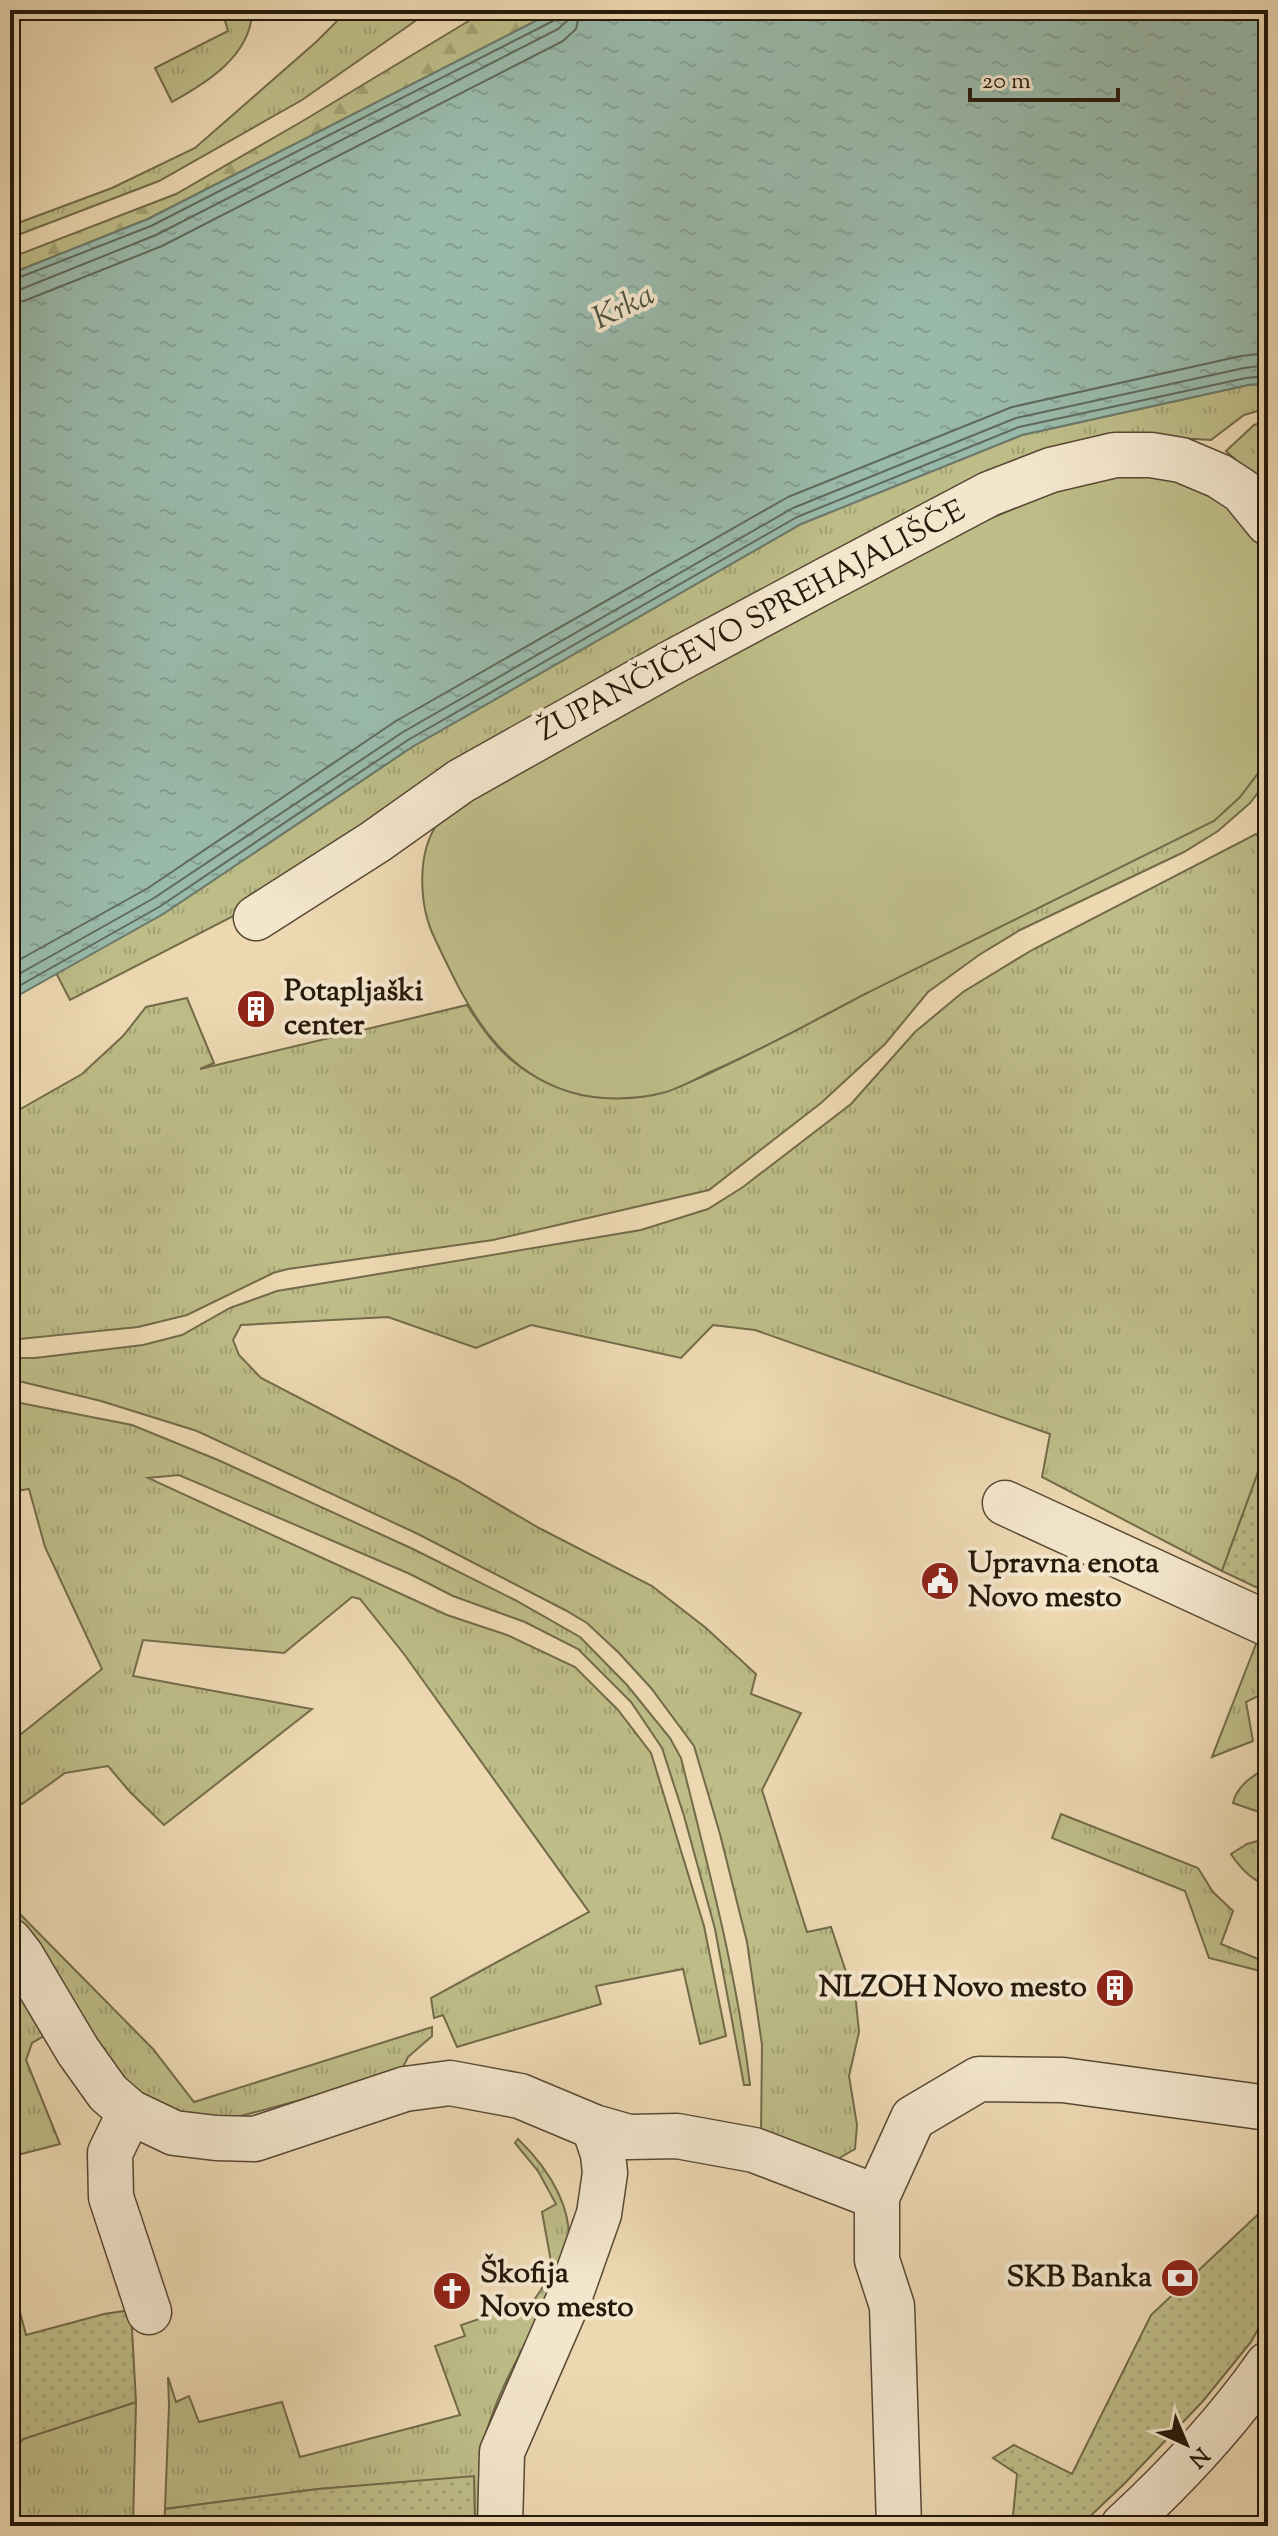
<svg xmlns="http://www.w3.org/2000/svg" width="1278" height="2536" font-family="'Sorts Mill Goudy',serif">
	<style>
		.grass { fill: url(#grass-tufts); stroke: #726b4a; stroke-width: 2 }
		.forest { fill: url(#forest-firs); stroke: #726b4a; stroke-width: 2 }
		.park { fill: url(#park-dots); stroke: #726b4a; stroke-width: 2 }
		.pitch { fill: #bebd88; stroke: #726b4a; stroke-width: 2 }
		.water { fill: url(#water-ripples); stroke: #6b7a6b; stroke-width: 2 }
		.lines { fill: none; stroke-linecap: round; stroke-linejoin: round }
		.shore { stroke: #606a5b; stroke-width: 2 }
		.street-casing { stroke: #584935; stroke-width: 47 }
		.street { stroke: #f3e6cd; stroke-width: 44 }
		.labels { text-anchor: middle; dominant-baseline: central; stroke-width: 8; stroke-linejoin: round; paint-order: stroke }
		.street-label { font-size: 30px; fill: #26190b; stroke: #f3e6cd }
		.poi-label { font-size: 30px; font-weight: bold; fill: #26190b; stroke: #f3e6cd; text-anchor: start }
		.water-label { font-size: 32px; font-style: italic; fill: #4e5143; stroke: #f3e6cd }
	</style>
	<defs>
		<pattern id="grass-tufts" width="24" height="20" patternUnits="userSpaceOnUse" patternTransform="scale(2)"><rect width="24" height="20" fill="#bebd88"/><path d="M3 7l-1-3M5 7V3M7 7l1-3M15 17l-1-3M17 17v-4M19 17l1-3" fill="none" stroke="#a3a274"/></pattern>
		<pattern id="forest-firs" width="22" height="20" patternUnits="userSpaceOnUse" patternTransform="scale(2)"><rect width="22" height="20" fill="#bebd88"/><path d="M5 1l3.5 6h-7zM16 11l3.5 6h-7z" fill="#a3a274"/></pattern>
		<pattern id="park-dots" width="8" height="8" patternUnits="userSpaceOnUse" patternTransform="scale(2)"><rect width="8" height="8" fill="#bebd88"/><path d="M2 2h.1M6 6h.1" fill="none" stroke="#a3a274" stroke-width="1.8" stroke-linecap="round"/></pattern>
		<pattern id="water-ripples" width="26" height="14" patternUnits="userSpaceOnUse" patternTransform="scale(2)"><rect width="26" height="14" fill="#99baab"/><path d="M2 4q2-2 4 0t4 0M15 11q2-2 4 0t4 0" fill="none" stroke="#849f92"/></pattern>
	</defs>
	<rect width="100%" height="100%" fill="#edd8b2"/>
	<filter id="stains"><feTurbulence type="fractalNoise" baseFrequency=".0025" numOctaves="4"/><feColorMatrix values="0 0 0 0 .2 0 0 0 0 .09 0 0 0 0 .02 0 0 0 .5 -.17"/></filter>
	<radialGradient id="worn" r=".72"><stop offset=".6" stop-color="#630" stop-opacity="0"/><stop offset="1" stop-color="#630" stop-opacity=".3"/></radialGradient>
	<!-- grass -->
	<path class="grass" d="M222,10H248L252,14C249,57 206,83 172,102L155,68L228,31Z
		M348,10H431L302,100L159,181L10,238V226L112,188L195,148L316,42Z
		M1268,383V408L1244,415L1211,440L1177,438L1119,444L274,895L70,1000L56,973L163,914L412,747L801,524L1022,435L1248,385Z
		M1268,421V497L1247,470L1226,451L1254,425Z
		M1268,760V775L1263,786L1250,803L1218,831L1184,852L1020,930L979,955L928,992L885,1044L821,1103L709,1190L493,1240L288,1269L273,1273L187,1315L138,1327L10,1340V1115L82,1074L123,1036L146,1007L187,998L214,1063L200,1069L467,1005C479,1023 491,1042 508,1057C542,1088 592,1102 637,1097C662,1095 683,1085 706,1075C744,1057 782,1038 819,1018C969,939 1115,853 1263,769Z
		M1256,834L1268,848V1445L1222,1571L1042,1477L1050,1434L755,1330L713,1325L681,1358L531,1325L476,1348L388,1317L241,1325L233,1340L239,1355L261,1378L457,1480L539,1528L652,1586L706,1628L756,1674L751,1694L801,1713L762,1790L807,1932L831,1927L856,2002L859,2032L849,2076L857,2125L855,2149L836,2160L761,2137L762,2045L747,1942L720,1834L694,1746L651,1688L619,1653L587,1623L565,1610L418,1534L197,1431L101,1401L10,1379V1358H35L143,1345L182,1335L230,1308L277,1291L641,1230L708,1209L743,1187L851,1104L915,1032L963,992L1032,950Z
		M10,1401L132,1425L218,1460L413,1549L515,1600L580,1637L627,1685L670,1738L681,1758C708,1867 737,1974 750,2085H744L715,1929L684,1816L662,1748L631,1702L578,1649L525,1622L453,1596L410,1574L179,1475L148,1478L447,1615L507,1635L575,1667L618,1710L651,1753L704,1926L726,2036L700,2044L683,1969L596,1986L601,2004L457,2047L443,2015L434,2018L431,1998L589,1912L404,1654L360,1599L352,1597L284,1653L143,1640L133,1676L312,1709L164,1825L130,1792L108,1766L65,1773L22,1804L10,1792V1743L102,1669L45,1547L29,1489L10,1492Z
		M1258,1639L1268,1643V1691L1246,1702L1253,1741L1212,1757Z
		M1268,1767V1815L1233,1803C1237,1785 1253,1776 1268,1767Z
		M1061,1814L1198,1868L1213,1892L1233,1911L1221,1944L1258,1959L1268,1937V1973L1209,1958L1185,1891L1052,1838Z
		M1268,1838V1886C1251,1880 1240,1868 1231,1854L1247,1844Z
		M10,1904L153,2049L194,2102L432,2027V2036L408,2057L400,2073L237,2117C206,2118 170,2114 144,2096C118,2079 102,2051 86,2026C62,1988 40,1948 10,1915Z
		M10,1972L51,2032L32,2043L26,2060L60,2144L10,2157Z
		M518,2139C550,2170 577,2212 567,2258C564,2271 555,2284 549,2297C530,2337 506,2375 491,2418C487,2430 481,2446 480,2459C479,2481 483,2504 484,2526H475L474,2477L319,2489L165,2509L169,2406L168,2377L176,2402L189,2396L199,2422L282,2402L300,2457L460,2415L435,2346L465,2336L461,2325L518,2306L529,2307L541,2290L552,2267L542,2212L556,2204L538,2171L515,2143Z
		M136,2402L133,2526H10V2455L23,2439Z"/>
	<!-- forest -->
	<path class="forest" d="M487,10H557L148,219L10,274V258L176,194L301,122Z"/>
	<!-- park -->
	<path class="park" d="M1268,1445V1593L1222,1571Z
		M1268,2205V2311L1251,2342L1203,2401L1125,2483L1080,2526H1012L1017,2474L993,2458L1014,2445L1072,2474L1151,2315Z
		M131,2310L136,2402L23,2439L10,2455V2318L20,2312L26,2335L104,2314Z
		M474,2476L475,2526H164L165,2509L318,2489Z"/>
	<!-- pitch -->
	<path class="pitch" d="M1146,469L1216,491L1259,536L1268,552V760L1240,797L1214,821C1098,879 982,935 867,993C815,1020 764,1049 710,1072C696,1079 681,1087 666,1092C637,1100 599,1101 570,1092C495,1069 466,1004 435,939C419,907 416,853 438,823C443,817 450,811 455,806L604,721L989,519L1094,476Z"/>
	<!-- water -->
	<path class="water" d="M557,10H1268V383L1248,385L1022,435L801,524L412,747L163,914L10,1000V274L148,219Z"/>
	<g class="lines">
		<!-- shore -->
		<path class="shore" d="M10,281L151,226L553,21L558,16V10
			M10,291L19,290L156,235L558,29L567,21L568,10
			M10,303L24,301L162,246L563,41L576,29L580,10
			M10,965L148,888L396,721L788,497L1012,407L1241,356L1268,353
			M10,979L154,898L403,732L793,508L1016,418L1244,368L1268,365
			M10,991L159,907L408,740L797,517L1019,427L1246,378L1268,376"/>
		<!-- street casing -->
		<g class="street-casing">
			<path id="street" d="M256,918L375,842L461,781L671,663L828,579L989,494L1051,470L1115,455H1151L1181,460L1219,476L1242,491L1268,523
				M1005,1503L1268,1624
				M10,1941L21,1955L78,2051L108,2093L130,2112L174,2133L216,2138L255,2139L405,2089L450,2083L520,2096L594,2127L629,2137L677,2136L754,2150L877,2197
				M130,2112L110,2153L111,2197L149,2312
				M500,2526L502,2452L570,2296L599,2214L605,2173L603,2154L594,2127
				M899,2526L892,2306L877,2260V2197L913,2118L979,2079L1063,2080L1268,2108
				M1123,2526C1174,2479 1228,2421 1268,2364"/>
		</g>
		<!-- street -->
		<use href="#street" class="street"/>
	</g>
	<!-- icons -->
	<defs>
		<g id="building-disc" transform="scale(2)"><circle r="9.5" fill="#8f2418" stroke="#f3e6cd"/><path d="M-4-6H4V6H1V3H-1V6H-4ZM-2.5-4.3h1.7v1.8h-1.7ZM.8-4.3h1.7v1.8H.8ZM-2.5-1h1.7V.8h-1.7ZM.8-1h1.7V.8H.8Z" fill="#fff"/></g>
		<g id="civic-disc" transform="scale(2)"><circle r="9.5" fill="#8f2418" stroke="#f3e6cd"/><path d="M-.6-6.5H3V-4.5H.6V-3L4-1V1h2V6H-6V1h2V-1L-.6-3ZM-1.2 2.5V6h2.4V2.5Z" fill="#fff"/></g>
		<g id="bank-disc" transform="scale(2)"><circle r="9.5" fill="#8f2418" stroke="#f3e6cd"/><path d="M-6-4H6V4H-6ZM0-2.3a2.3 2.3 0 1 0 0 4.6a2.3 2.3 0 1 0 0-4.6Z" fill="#fff"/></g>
		<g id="church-disc" transform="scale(2)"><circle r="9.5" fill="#8f2418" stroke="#f3e6cd"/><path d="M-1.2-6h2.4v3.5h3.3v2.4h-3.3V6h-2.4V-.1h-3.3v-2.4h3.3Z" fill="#fff"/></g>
	</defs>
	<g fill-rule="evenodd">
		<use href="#building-disc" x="256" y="1009"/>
		<use href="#civic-disc" x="940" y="1581"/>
		<use href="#building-disc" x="1115" y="1988"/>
		<use href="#bank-disc" x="1180" y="2278"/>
		<use href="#church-disc" x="452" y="2291"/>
	</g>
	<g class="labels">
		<!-- street labels -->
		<g class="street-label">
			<text transform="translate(752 622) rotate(-28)">ŽUPANČIČEVO SPREHAJALIŠČE</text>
		</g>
		<!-- poi labels -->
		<g class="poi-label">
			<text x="284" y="992">Potapljaški<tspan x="284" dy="34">center</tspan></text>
			<text x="968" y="1564">Upravna enota<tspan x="968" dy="34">Novo mesto</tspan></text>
			<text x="1087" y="1988" text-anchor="end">NLZOH Novo mesto</text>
			<text x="480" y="2274">Škofija<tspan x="480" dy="34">Novo mesto</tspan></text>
			<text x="1152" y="2278" text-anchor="end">SKB Banka</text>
		</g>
		<!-- water labels -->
		<g class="water-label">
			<text transform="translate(624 308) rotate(-26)">Krka</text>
		</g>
	</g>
	<!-- margin -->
	<rect width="1278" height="2536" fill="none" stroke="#edd8b2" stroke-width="40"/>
	<rect x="12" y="12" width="1254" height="2512" fill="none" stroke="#26190b" stroke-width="4"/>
	<rect x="20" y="20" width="1238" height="2496" fill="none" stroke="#26190b" stroke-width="2"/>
	<!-- north arrow -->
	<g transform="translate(1186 2444) rotate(136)" stroke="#f3e6cd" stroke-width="6" paint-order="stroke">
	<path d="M0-6L14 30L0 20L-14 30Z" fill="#26190b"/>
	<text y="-12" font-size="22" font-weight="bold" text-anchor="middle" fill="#26190b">N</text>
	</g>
	<!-- scale -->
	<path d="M970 88v12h148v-12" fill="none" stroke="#26190b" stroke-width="4"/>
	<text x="982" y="88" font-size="24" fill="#26190b" stroke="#f3e6cd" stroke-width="6" paint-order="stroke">20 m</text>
	<rect width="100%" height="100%" filter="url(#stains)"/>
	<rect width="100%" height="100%" fill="url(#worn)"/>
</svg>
